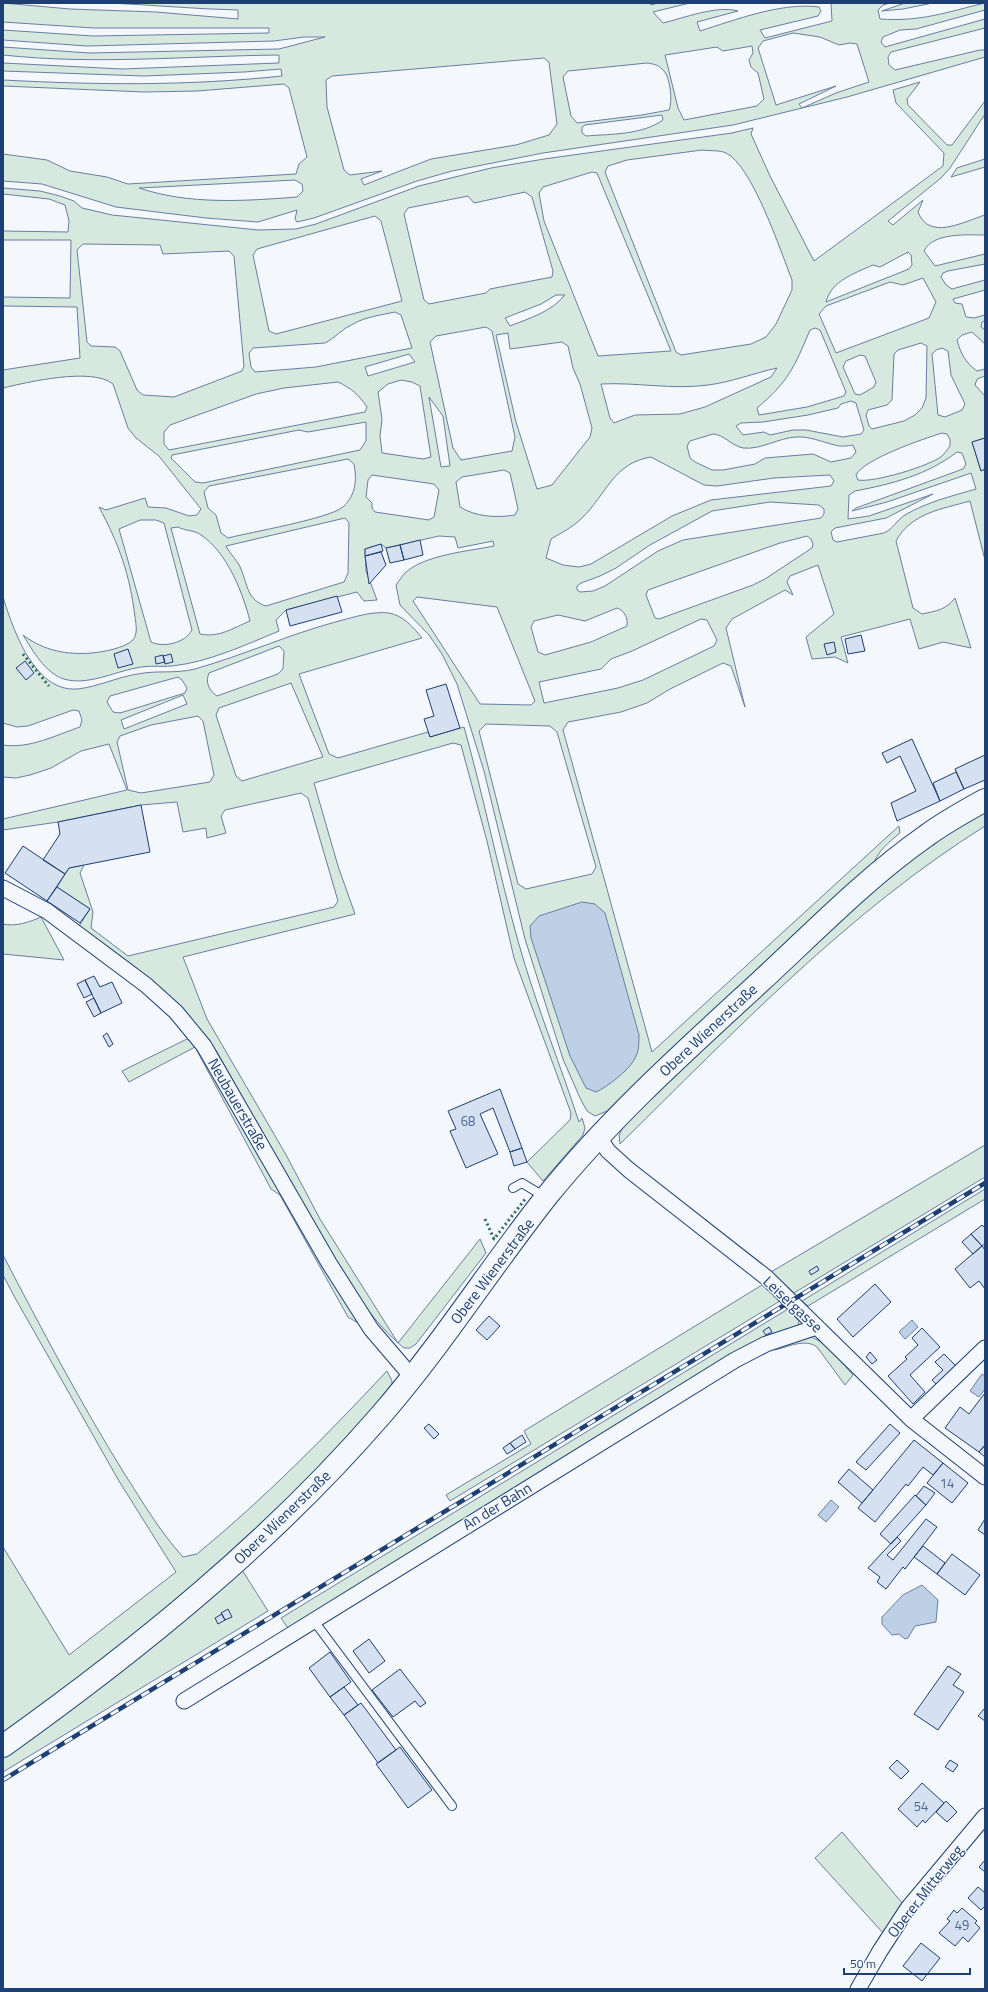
<svg xmlns="http://www.w3.org/2000/svg" width="988" height="1992" font-family="'Titillium Web',sans-serif">
	<style>
		.green { fill: #d7e8df; stroke: #687fa3; fill-rule: evenodd }
		.water { fill: #bed0e5; stroke: #687fa3 }
		.building { fill: #d5e0f0; stroke: #1d3f73 }
		.lines { fill: none; stroke-linecap: round; stroke-linejoin: round }
		.lane-casing { stroke: #1d3f73; stroke-width: 10 }
		.street-casing { stroke: #1d3f73; stroke-width: 17 }
		.primary-casing { stroke: #1d3f73; stroke-width: 24 }
		.lane { stroke: #f4f7fb; stroke-width: 8 }
		.street { stroke: #f4f7fb; stroke-width: 15 }
		.primary { stroke: #f4f7fb; stroke-width: 22 }
		.rail-casing { stroke: #1d3f73; stroke-width: 4.5 }
		.rail { stroke: #f4f7fb; stroke-width: 3; stroke-dasharray: 9; stroke-linecap: butt }
		.hedge { stroke: #2c6c60; stroke-width: 3; stroke-dasharray: 2 3; stroke-linecap: butt }
		.labels { text-anchor: middle; dominant-baseline: central; stroke-width: 3; stroke-linejoin: round; paint-order: stroke }
		.number-label { font-size: 13px; fill: #4b6792 }
		.street-label { font-size: 15px; fill: #1d3f73; stroke: #f4f7fb }
	</style>
	<rect width="100%" height="100%" fill="#f4f7fb"/>
	<!-- green -->
	<path class="green" d="M3,3L70,9L156,12L238,19V10C195,9 153,5 110,3H649L651,5L658,3H690L653,12L663,23C684,18 717,5 738,11L697,22L700,31C735,20 782,2 819,7L821,11L818,16L760,30L765,38L832,21L831,3H890L883,5L878,10L880,19C921,22 947,12 985,3V10L916,29L900,30L883,37L881,42L885,47L985,19V28L891,52L888,57L889,65L895,70L980,50H985V57L847,97L733,125L543,153L452,171L417,181L314,218L297,222L295,219L297,210L258,222L206,218L116,207L42,184L3,181V154L47,160L70,171L107,177L128,184L296,174L299,164L307,157L289,88L284,84L197,91L144,92L3,86V80C98,85 187,86 282,76L281,69L244,72L144,76L3,71V63L122,69L279,63V55C187,56 95,65 3,55V47L89,53L279,49L325,37H304L274,41L87,46L3,40V30L93,36L269,33V28H94L3,22ZM793,33L820,37L839,45L850,43L857,44L869,82L836,93L802,108L799,104L836,86L776,105L758,48L763,41ZM752,46L753,53L749,60L751,67L758,73L764,99L757,106L684,120L678,108L665,55L717,47L723,51ZM544,58L549,62L557,124L549,135L516,145L431,159L364,185L361,179L382,171L350,175L344,170L327,107L326,80L332,76ZM647,63C654,64 659,65 664,71C670,77 673,102 669,110L642,115L577,123L571,116L563,77L568,71ZM662,115L663,120C642,135 611,134 586,136L582,133V127L585,125ZM295,180L302,184L303,191L297,197C244,201 190,205 139,188Z
		M905,3H933L903,9L882,11Z
		M920,82L907,99L908,105L947,145H952L985,101V114L950,168L941,178L888,221L893,225L923,200L918,212C929,241 963,222 985,215V235C968,235 933,232 924,251L935,266L985,254V264L948,271L943,273L941,277L946,285L952,289L985,280V290L953,299L955,303L962,304L966,317L974,318L985,315V321L982,322L981,327L985,330V344L972,332L962,335L957,340C961,354 965,362 977,371L985,369V376L977,379L975,385L985,396V438L972,442L981,471L985,469V560L970,501C942,509 911,513 896,541L913,608L922,614C936,611 946,610 955,598L971,648L943,642L919,649L910,619L841,637L848,663L835,657L812,659L806,637L834,614L818,565L790,576L787,582L793,595L785,590L732,619L726,628L745,707L731,666L723,663L670,689L647,703L621,712L568,722L563,730L652,1052L899,826L900,833C889,842 876,852 873,867L660,1060L607,1111L595,1116L587,1111L580,1098L563,1059L525,939L484,771L457,684L442,654L429,635L400,605L396,585C399,581 402,576 405,573C424,555 469,551 494,546L493,541L458,548L455,537L439,536L386,548L381,544L365,549L366,571L377,600L364,601L357,592L286,610L276,620L279,631C245,645 209,662 172,666C160,667 148,665 136,668C114,672 87,686 64,679C45,673 33,651 23,635C44,651 67,655 92,653C103,652 125,648 133,640C138,634 136,624 135,617C130,575 119,544 99,507L106,510L145,498L148,507L166,508L189,516L197,515L201,509L159,456L136,438L128,428L113,384C92,367 28,382 3,388V370L80,358L77,307L3,306V297L70,298L71,240H3V231L68,232L69,221L65,205L49,199L3,194V188L40,191L60,196L74,201L82,208L112,215L258,230L296,229L316,224L419,186L491,168L544,159L732,133L753,128L751,134L770,176L814,261L943,166L944,153L896,103L893,90ZM702,150C709,151 720,150 726,153C752,165 781,252 792,280V290L776,324L766,337L751,344L681,355L676,352L605,172L608,166L627,160ZM592,172L597,173L671,351L598,356L544,221L539,193L543,187ZM525,192L532,197L553,271L552,277L490,289L486,293L429,304L424,300L404,214L408,208L468,196L474,203ZM375,216L381,221L402,301L276,334L269,331L253,255L257,249ZM83,244L160,245L163,254L229,251L234,256L244,366L242,371L174,397L143,395L137,390L120,351L115,347L91,346L87,342L77,250ZM908,252L911,255L912,265L909,269L826,302C831,281 855,273 873,265L880,267ZM923,278L936,302L929,318L836,353L819,314L826,306L890,282L903,285ZM556,295H565C551,312 530,318 510,326L505,318L541,304ZM395,312L401,315L412,348L316,367L255,372L251,367L249,353L253,348L325,343C335,338 342,329 353,324C365,317 381,315 395,312ZM486,327L492,331L515,437L512,451L461,460L453,448L430,342L436,336ZM815,328L820,330L846,392L844,396L807,407L759,415L757,408C788,382 794,368 810,330ZM508,333L510,349L562,342L568,346L573,368L580,384L592,428L590,437L552,485L537,489L516,422L496,335ZM921,343L927,346L926,398L922,408L915,415L904,421L872,429L869,426L866,415L868,410L887,405L892,400L894,354L898,350ZM942,348L948,351L951,375L965,404L962,410L945,417L938,415L932,354L936,350ZM409,354L415,362L368,376L365,367ZM860,355L865,356L876,382L874,387L860,395L855,394L843,367L846,361ZM777,368L771,377L705,407L680,414L635,415L614,423L610,418L601,384C636,382 672,390 708,385C732,382 754,373 777,368ZM401,380L412,382L420,386L431,457L423,459L382,453L380,436L382,419L378,392L388,384ZM338,382C351,388 359,395 367,407L365,412L169,450L164,444V432L170,425L256,394L284,388ZM429,397L443,416L450,466L441,467ZM851,401L856,403L864,430L861,434L843,437L806,430H793L770,435L764,432L743,435L736,426L741,423L763,422L808,415L838,408L841,404ZM366,422V441L360,450L203,483L195,482L171,458L172,455L299,430L308,432ZM942,433L947,434L950,439V446C947,450 945,453 942,456C930,466 873,483 858,480L856,475C864,459 923,439 942,433ZM713,434C723,434 732,446 743,448C761,450 778,438 796,437C809,436 822,442 835,445C840,447 847,446 853,445L856,452L851,458L831,462L813,454L765,458L755,464L723,470H712L695,462L690,458L687,446L690,441ZM957,452L962,453L966,464L963,469L856,508L852,511L887,502L971,473L976,489C952,496 927,502 905,515C897,520 893,529 884,533L837,542L833,540L831,532L835,528L886,518L933,494L869,516L848,519L849,495L855,491C892,484 927,475 957,452ZM651,457L704,485L717,486L774,478L830,475L834,481L831,486L711,500L672,516L591,564L579,567L563,565L546,558L551,539C561,533 573,527 582,518C606,495 613,463 651,457ZM348,459L354,464C357,480 356,495 343,507C328,519 251,532 228,538L221,533L216,515L208,508L204,492L209,486ZM504,470L510,473L518,509L515,515C497,518 476,517 460,507L456,482L462,477ZM372,475L434,484L439,490L434,517L429,520L375,512L372,508V503L366,497L368,480ZM770,502L819,505L824,509V514L821,518L683,540L658,551L605,586L593,591L580,592L577,590V586L581,583L600,576L616,568L650,545L712,511ZM345,518L349,523L348,573L344,582L266,606C247,600 248,586 241,569C238,561 230,554 226,546ZM140,520H156L164,523L192,630C185,643 164,648 151,642L119,529ZM178,527C185,531 195,530 201,535C227,552 243,593 250,621C233,628 219,638 200,634L171,528ZM807,536L811,539L813,544L812,548L765,579L753,585L659,619L655,618L646,595L648,590L780,543ZM417,597L497,607L535,701L531,705L480,704L413,601ZM617,608C625,611 628,618 627,626L591,642L545,655L538,652L531,627L534,621L558,615L585,621ZM701,619L707,620L717,640L714,646L643,680L618,688L544,703L539,682L601,669L611,659L632,651ZM486,724L550,726L557,732L596,867L592,874L526,889L518,884L479,731Z
		M985,159V167L951,177L957,168Z
		M3,597C13,629 34,692 77,689C98,687 117,677 138,674C157,670 175,674 195,669C244,655 290,634 339,621C355,617 372,611 389,613C404,616 413,627 422,638L299,674L329,754L338,758L428,732L430,737L464,727C484,798 498,870 518,941C535,1002 559,1061 579,1122L582,1118L585,1128L583,1135L543,1181L527,1162L570,1120L571,1113L514,958L487,841L461,745L453,743L314,783L338,866L355,914L183,957L207,1019L285,1153L320,1219L398,1343L480,1239L486,1253L416,1344L410,1348H404C362,1314 334,1257 307,1210C277,1158 247,1105 217,1052C178,996 134,965 79,926L90,909L57,887L69,868L84,865L80,873L93,912L91,928L128,956L334,907L338,901L308,798L301,793L225,810L221,816L226,833L207,838L206,828L183,832L177,802L141,805L58,822L3,830V819L127,790L109,744L81,751L51,768L30,775L16,778L3,777V745C30,749 56,735 80,727L82,720L79,711L73,710L28,726L17,727L3,723ZM279,646L284,651L283,669L278,674L217,696C209,691 205,682 209,673ZM178,677L182,680L187,688L185,693L120,713L113,712L107,702L110,696ZM291,683L323,757L242,781L236,776L216,715L219,708ZM183,695L187,704L124,729L121,720ZM198,716L203,721L214,775L210,782L141,793L128,790L117,742L120,736L151,725Z
		M985,810V826C848,912 735,1031 620,1144L619,1135L623,1127L674,1076L860,902L931,844Z
		M41,917L64,960L3,954V924C15,927 30,922 41,917Z
		M189,1038L199,1049L358,1323L348,1317L280,1195L271,1189L195,1047L129,1082L122,1071Z
		M985,1145V1177L794,1293L771,1272Z
		M985,1189V1199L808,1306L802,1301Z
		M3,1255C41,1328 80,1402 124,1473C142,1501 160,1532 183,1557L197,1554C265,1498 326,1436 387,1371L392,1381V1385L374,1411L281,1508L174,1604L3,1735V1547L69,1655L176,1572L119,1481L14,1296L3,1275Z
		M762,1285L780,1301L450,1501L446,1495L531,1444L524,1431Z
		M788,1309L799,1321L798,1326L290,1631L281,1618Z
		M807,1336C826,1340 840,1361 853,1375L845,1385L817,1347C805,1338 788,1347 775,1350L776,1347Z
		M242,1570L268,1611L3,1772V1756Z
		M842,1832L903,1904L884,1934L815,1858Z"/>
	<!-- water -->
	<path class="water" d="M582,902L595,904L605,913L639,1035C639,1044 639,1052 634,1060C628,1071 607,1087 596,1092L586,1088L570,1056L531,938L530,926L539,916Z
		M912,1320L918,1327L905,1339L899,1332Z
		M982,1374L985,1376V1389L979,1397L970,1391Z
		M831,1500L839,1507L826,1522L818,1515Z
		M922,1585L938,1600L936,1622L915,1626L908,1638L905,1639L899,1634L892,1635L882,1624V1617L903,1595Z"/>
	<!-- building -->
	<path class="building" d="M985,438V469L981,471L972,442Z
		M420,540L423,555L404,560L400,545Z
		M381,544L383,551L365,556V549Z
		M400,545L404,560L390,563L386,548Z
		M381,552L386,565L369,584L365,556Z
		M337,596L342,612L290,626L286,610Z
		M861,635L865,651L848,654L845,639Z
		M834,642L836,652L827,655L824,644Z
		M128,649L133,664L118,668L114,654Z
		M171,654L173,662L165,664L163,656Z
		M163,655L165,662L156,664L155,657Z
		M25,661L34,673L26,680L16,668Z
		M446,684L460,728L430,737L424,719L434,716L426,690Z
		M912,739L940,801L897,821L891,803L916,791L900,756L887,763L882,753Z
		M985,755V780L964,789L955,769Z
		M956,772L964,789L940,801L933,783Z
		M141,805L150,852L69,868L65,874L43,860L60,834L58,822Z
		M23,846L65,874L47,901L5,873Z
		M57,887L90,909L80,923L47,901Z
		M94,976L100,987L112,982L122,1003L101,1013L85,980Z
		M85,980L92,994L84,998L77,984Z
		M94,998L101,1013L94,1017L86,1002Z
		M107,1033L113,1044L109,1047L103,1036Z
		M500,1089L522,1148L510,1152L493,1108L480,1114L498,1154L466,1168L450,1131L456,1129L448,1111Z
		M522,1148L527,1162L514,1166L510,1152Z
		M982,1225L985,1228V1244L982,1246L971,1234Z
		M971,1234L982,1246L973,1254L962,1242Z
		M982,1246L985,1250V1289L979,1281L970,1288L955,1269Z
		M817,1266L819,1270L811,1275L809,1271Z
		M875,1284L891,1302L853,1337L837,1319Z
		M489,1316L500,1326L487,1340L476,1330Z
		M769,1327L772,1332L766,1335L763,1331Z
		M922,1328L940,1347L910,1375L925,1392L913,1404L888,1376L907,1359L905,1357L918,1345L912,1338Z
		M870,1352L877,1360L872,1364L866,1357Z
		M944,1354L957,1367L938,1386L932,1380L943,1370L935,1362Z
		M985,1393V1445L979,1452L945,1428L960,1407L969,1414Z
		M429,1424L439,1434L434,1439L424,1428Z
		M890,1424L900,1433L866,1470L856,1462Z
		M522,1435L526,1442L515,1449L510,1443Z
		M914,1440L943,1463L933,1475L923,1467L908,1486L906,1484L875,1522L858,1508Z
		M510,1443L515,1449L507,1454L503,1448Z
		M985,1445V1457L979,1452Z
		M943,1463L968,1483L952,1503L927,1483Z
		M849,1469L873,1490L862,1503L838,1482Z
		M924,1486L935,1493L926,1505L916,1496Z
		M915,1495L926,1505L891,1544L880,1534Z
		M926,1519L937,1527L905,1569L903,1567L886,1589L877,1582L880,1577L868,1568L897,1537L901,1541L887,1555L893,1560Z
		M985,1519V1535L978,1530Z
		M923,1546L945,1563L937,1574L914,1557Z
		M952,1554L980,1575L965,1595L937,1574Z
		M228,1609L232,1617L225,1620L221,1613Z
		M222,1614L225,1620L218,1624L215,1618Z
		M369,1639L385,1661L369,1673L353,1651Z
		M330,1652L351,1682L330,1697L309,1668Z
		M948,1666L961,1674L953,1685L964,1692L938,1730L914,1714Z
		M400,1669L426,1703L420,1707L415,1701L393,1717L372,1690Z
		M344,1687L358,1705L344,1715L330,1697Z
		M361,1703L396,1750L378,1763L344,1715Z
		M984,1709L985,1710V1721L978,1716Z
		M400,1747L432,1790L408,1808L376,1764Z
		M897,1760L909,1771L901,1779L889,1768Z
		M950,1760L958,1765L953,1772L945,1767Z
		M922,1783L944,1803L925,1823L923,1820L917,1827L898,1809Z
		M946,1801L957,1812L947,1822L936,1812Z
		M985,1860V1872L979,1867Z
		M978,1887L985,1893V1906L981,1910L968,1898Z
		M962,1908L977,1921L975,1923L980,1928L968,1942L963,1937L955,1946L939,1933L950,1921L947,1919L954,1910L957,1913Z
		M921,1943L940,1958L922,1981L903,1966Z"/>
	<g class="lines">
		<!-- lane casing -->
		<g class="lane-casing">
			<path id="lane" d="M513,1188L522,1183L545,1197
				M314,1621L452,1806"/>
		</g>
		<!-- street casing -->
		<g class="street-casing">
			<path id="street" d="M3,888L47,911L146,985L176,1012L204,1046L329,1263L371,1329L412,1377
				M598,1136L608,1151L629,1170L767,1278L911,1419L985,1477
				M911,1419L985,1348
				M184,1701L735,1360L766,1344L817,1327
				M858,1989L880,1951L908,1908L985,1816"/>
		</g>
		<!-- primary casing -->
		<g class="primary-casing">
			<path id="primary" d="M3,1746C139,1649 271,1542 381,1415C441,1346 490,1268 547,1196C611,1117 686,1050 761,981C814,932 866,878 926,836C945,822 965,811 985,800"/>
		</g>
		<!-- lane -->
		<use href="#lane" class="lane"/>
		<!-- street -->
		<use href="#street" class="street"/>
		<!-- primary -->
		<use href="#primary" class="primary"/>
		<!-- rail casing -->
		<g class="rail-casing">
			<path id="rail" d="M3,1780L985,1183"/>
		</g>
		<!-- rail -->
		<use href="#rail" class="rail"/>
		<!-- hedge -->
		<path class="hedge" d="M23,654L49,686
			M485,1219L494,1239L526,1198"/>
	</g>
	<g class="labels">
		<!-- number labels -->
		<g class="number-label">
			<text x="468" y="1121">68</text>
			<text x="947" y="1483">14</text>
			<text x="921" y="1806">54</text>
			<text x="962" y="1925">49</text>
		</g>
		<!-- street labels -->
		<g class="street-label">
			<text transform="translate(708 1030) rotate(-43)">Obere Wienerstraße</text>
			<text transform="translate(238 1104) rotate(60)">Neubauerstraße</text>
			<text transform="translate(492 1271) rotate(-53)">Obere Wienerstraße</text>
			<text transform="translate(793 1304) rotate(43)">Leisergasse</text>
			<text transform="translate(497 1506) rotate(-31)">An der Bahn</text>
			<text transform="translate(282 1517) rotate(-44)">Obere Wienerstraße</text>
			<text transform="translate(925 1891) rotate(-52)">Oberer Mitterweg</text>
		</g>
	</g>
	<!-- border -->
	<rect width="988" height="1992" fill="none" stroke="#1d3f73" stroke-width="8"/>
	<!-- scale -->
	<path d="M844 1968v6h126v-6" fill="none" stroke="#1d3f73" stroke-width="2"/>
	<text x="850" y="1968" font-size="12" fill="#1d3f73" stroke="#f4f7fb" stroke-width="3" paint-order="stroke">50 m</text>
</svg>
